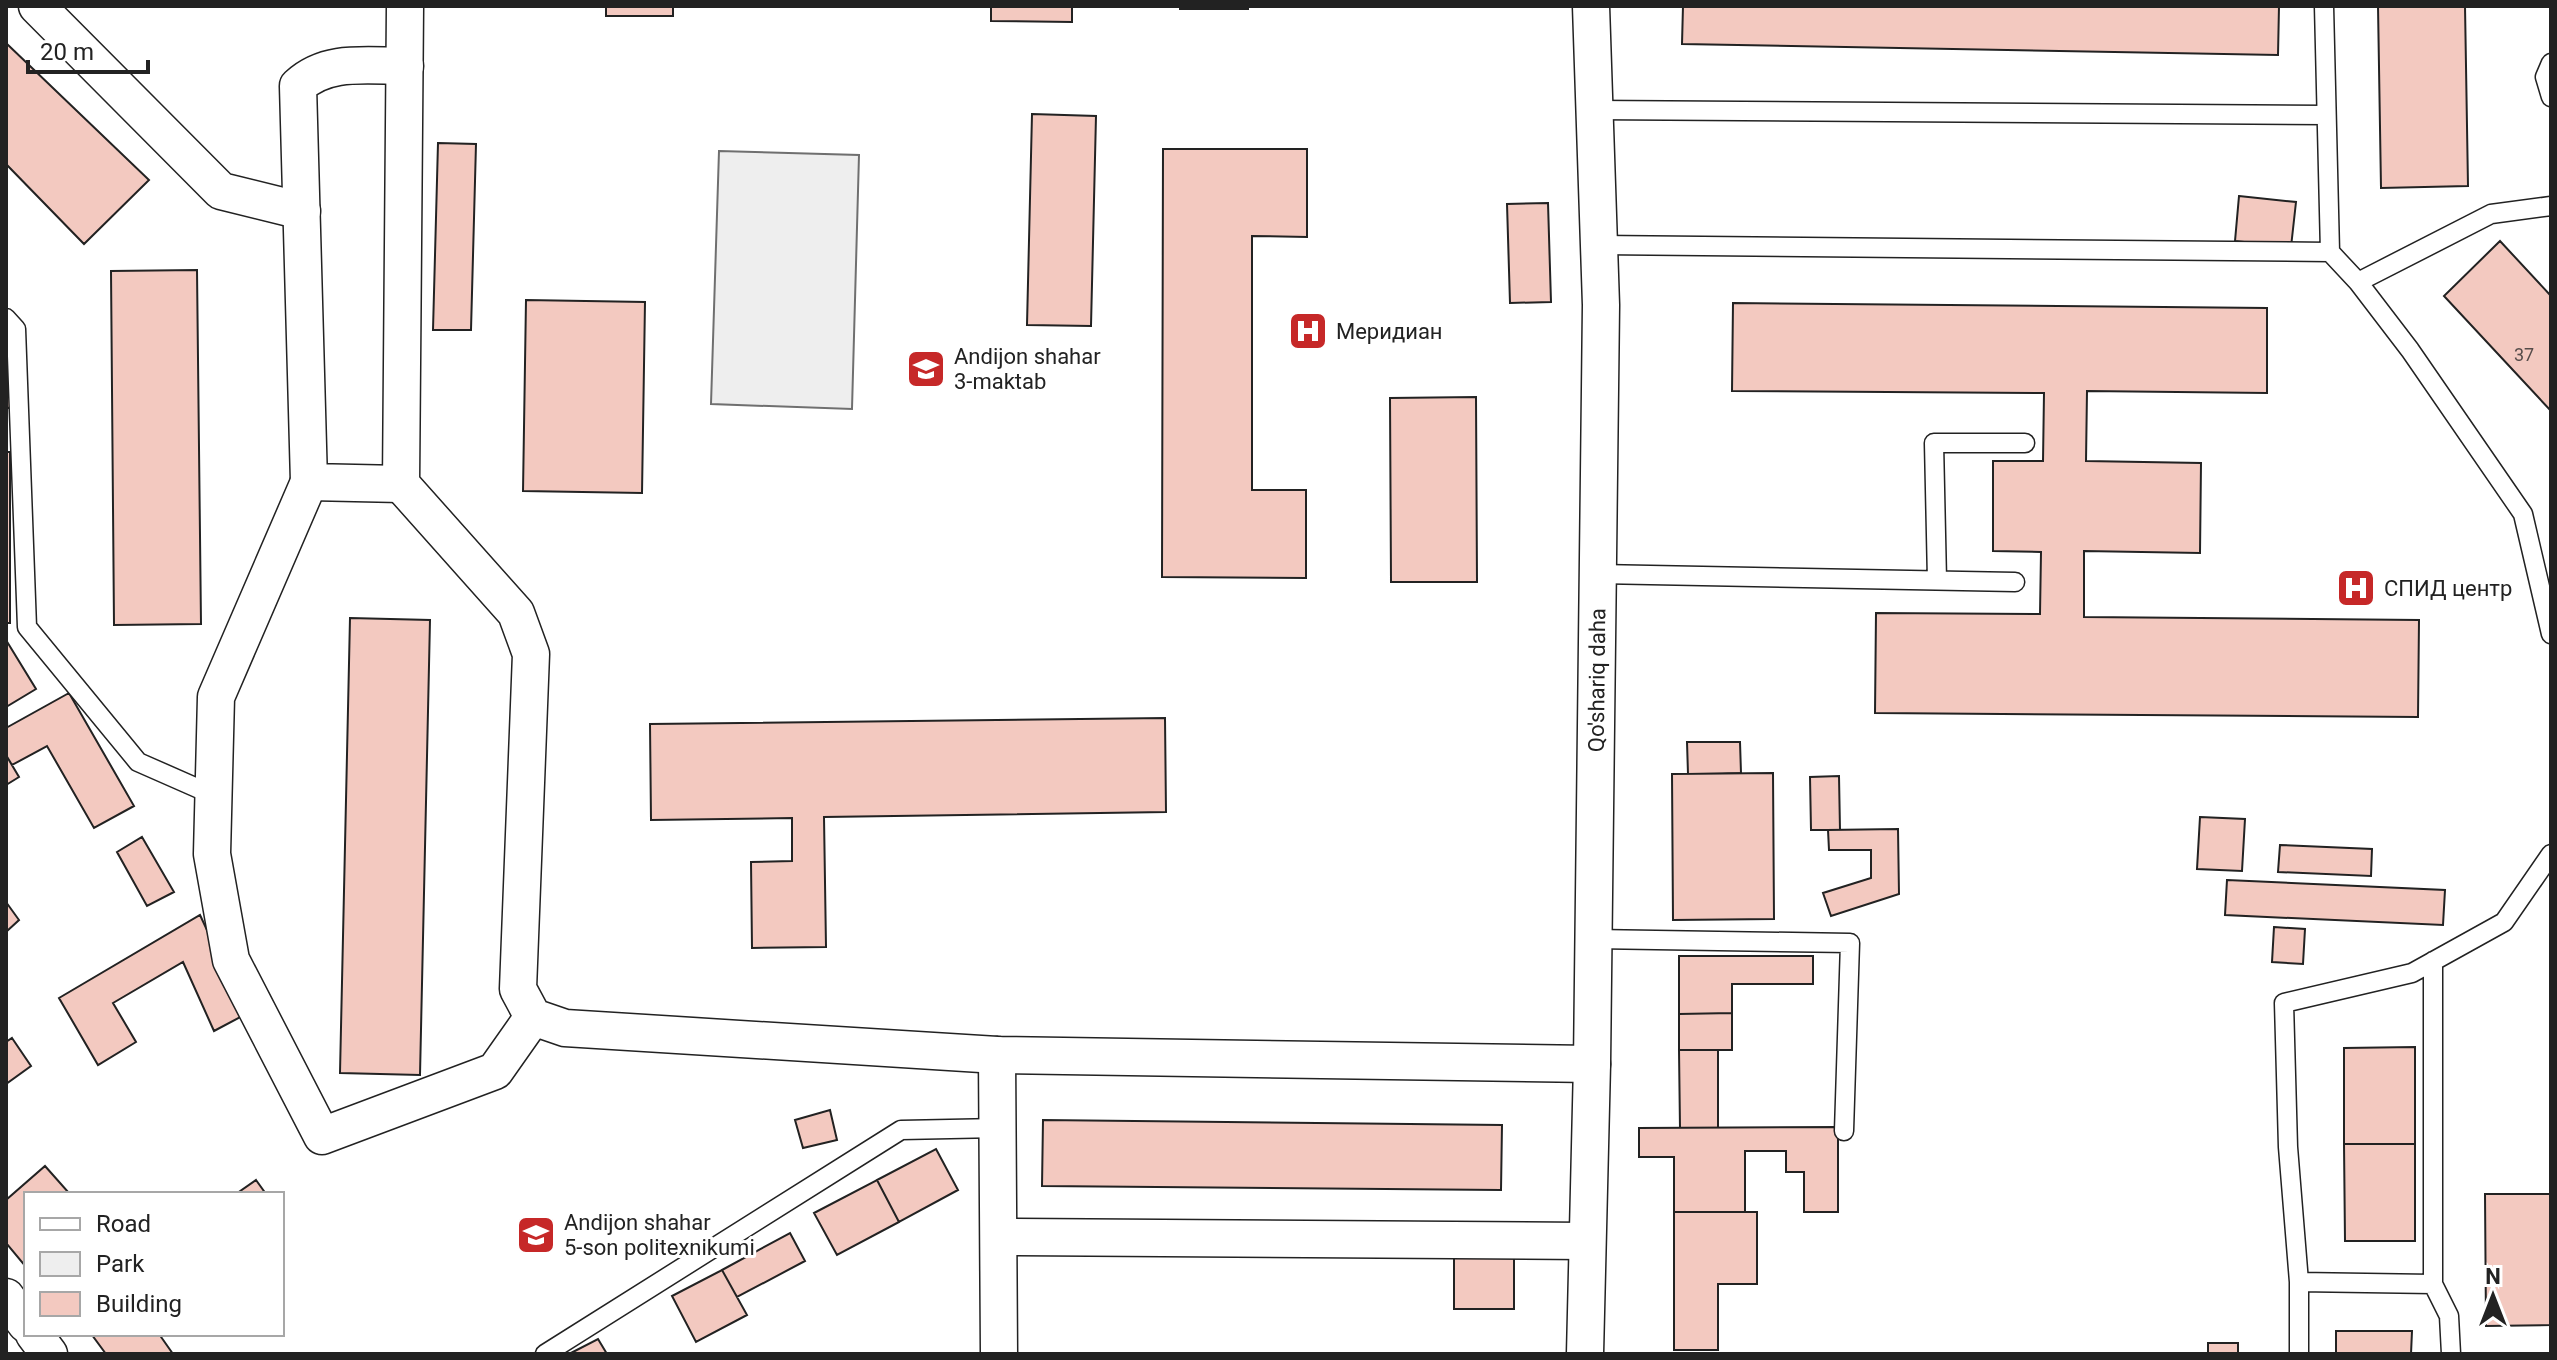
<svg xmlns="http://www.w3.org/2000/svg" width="2557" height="1360" font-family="Roboto,sans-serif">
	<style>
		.green { fill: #eee; stroke: #6f6f6f; stroke-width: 2 }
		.building { fill: #f3c9c0; stroke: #222; stroke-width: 2 }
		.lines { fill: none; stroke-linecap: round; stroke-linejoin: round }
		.service-casing { stroke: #222; stroke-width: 21 }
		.minor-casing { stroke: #222; stroke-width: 39 }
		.service { stroke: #fff; stroke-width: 18 }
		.minor { stroke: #fff; stroke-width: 36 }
		.labels { text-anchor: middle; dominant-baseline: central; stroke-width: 6; stroke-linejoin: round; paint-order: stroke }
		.number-label { font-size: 18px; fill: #564c4a }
		.poi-label { font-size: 22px; fill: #222; stroke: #fff; text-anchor: start }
		.street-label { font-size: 22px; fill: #222; stroke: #fff }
	</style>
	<rect width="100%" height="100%" fill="#fff"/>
	<!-- green -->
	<path class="green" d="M719,151L859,155L852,409L711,404Z"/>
	<!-- building -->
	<path class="building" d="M606,6H673V16H606Z
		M991,6H1072V22L991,21Z
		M1180,6H1248V9H1180Z
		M1683,6H2279L2278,55L1682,44Z
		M2378,6H2465L2468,186L2381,188Z
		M6,43L149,180L84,244L6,164Z
		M1032,114L1096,116L1091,326L1027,325Z
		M438,143L476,144L471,330H433Z
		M1163,149H1307V237L1252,236V490H1306V578L1162,577Z
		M2239,196L2296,202L2291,247L2235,241Z
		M1548,203L1551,302L1510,303L1507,204Z
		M2500,241L2551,296V411L2444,296Z
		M197,270L201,624L114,625L111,271Z
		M526,300L645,302L642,493L523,491Z
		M1733,303L2267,308V393L2087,391L2086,461L2201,463L2200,553L2084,551V617L2419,620L2418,717L1875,713L1876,613L2040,614L2041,552L1993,551V461H2043L2044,393L1732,391Z
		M6,375L18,404L6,409Z
		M1476,397L1477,582H1391L1390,398Z
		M6,452H10V623H6Z
		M350,618L430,620L420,1075L340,1073Z
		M6,640L36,689L6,707Z
		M69,693L134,806L94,828L47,746L12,765L6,755V728Z
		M1165,718L1166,812L824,817L826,947L752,948L751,862L792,861V818L651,820L650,724Z
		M1687,742H1740L1741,773L1688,774Z
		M6,755L19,777L6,785Z
		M1773,773L1774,919L1673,920L1672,774Z
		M1839,776L1840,830H1811L1810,777Z
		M2200,817L2245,819L2242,871L2197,869Z
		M1898,829L1899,894L1831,916L1823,893L1871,878V850H1829L1828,830Z
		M142,837L174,892L147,906L117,852Z
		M2280,845L2372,849L2371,876L2278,872Z
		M2227,880L2445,890L2443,925L2225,915Z
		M6,902L19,920L6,932Z
		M200,915L246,1014L214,1031L183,962L113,1003L136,1042L98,1065L59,998Z
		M2274,927L2305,929L2303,964L2272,962Z
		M1679,956H1813V984H1732V1013L1679,1014Z
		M1732,1013V1050H1679V1014Z
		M12,1038L31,1066L6,1084V1042Z
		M2415,1047V1144H2344V1048Z
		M1679,1050H1718V1128H1680Z
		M830,1110L837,1140L803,1148L795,1120Z
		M1043,1120L1502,1125L1501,1190L1042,1186Z
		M1838,1127V1212H1804V1172H1786V1151H1745V1212H1674V1157H1639V1128Z
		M2344,1144H2415V1241H2345Z
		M936,1149L958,1190L899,1222L877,1180Z
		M45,1166L69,1193L26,1194V1267L6,1243V1200Z
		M256,1180L266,1194H236Z
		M877,1180L899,1222L837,1255L814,1213Z
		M2485,1194H2551V1325L2486,1326Z
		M1674,1212H1757V1284H1718V1350H1674Z
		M790,1233L805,1261L737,1297L722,1270Z
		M1454,1253H1514V1309H1454Z
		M722,1270L747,1315L696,1342L672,1296Z
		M2336,1331H2412L2411,1354H2336Z
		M159,1334L173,1354H106L92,1335Z
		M598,1339L607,1354H569Z
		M2208,1343H2238V1354H2208Z"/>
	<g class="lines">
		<!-- service casing -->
		<g class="service-casing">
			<path id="service" d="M2324,6L2330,252L2358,282L2410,350L2523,514L2551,634
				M2551,63L2545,77L2551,97
				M1593,110L2326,115
				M1599,245L2330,252
				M2358,282L2491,214L2551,206
				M6,318L16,329L27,627L138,762L213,795
				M1598,574L2015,582
				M1937,580L1934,443H2025
				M1594,939L1850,943L1844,1131
				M2433,961V1284
				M2299,1282L2288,1147L2284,1003L2412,973L2504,922L2551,854
				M545,1354L901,1130L999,1128
				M2299,1354V1282L2433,1284L2449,1316L2451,1354"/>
		</g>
		<!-- minor casing -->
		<g class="minor-casing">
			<g id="minor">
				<path d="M37,6L221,191L302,211"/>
				<path d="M405,6L401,484L516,613L531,654L518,989L533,1017L565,1028L997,1055L1592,1064"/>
				<path d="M309,482L216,697L212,854L231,960L322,1136L495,1071L533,1017"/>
				<path d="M401,484L309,482L298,86C327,59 366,66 405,66"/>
				<path d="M997,1055L999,1354"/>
				<path d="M1001,1237L1587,1241"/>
				<path d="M6,1297L26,1324"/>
				<path d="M34,1334L49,1354"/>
				<path id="s1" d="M1585,1354L1592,1064L1601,305L1591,6"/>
			</g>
		</g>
		<!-- service -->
		<use href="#service" class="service"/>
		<!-- minor -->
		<use href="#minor" class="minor"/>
	</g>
	<!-- icons -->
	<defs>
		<g id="hospital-square" transform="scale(2)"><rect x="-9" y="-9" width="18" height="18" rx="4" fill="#c62828" stroke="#fff"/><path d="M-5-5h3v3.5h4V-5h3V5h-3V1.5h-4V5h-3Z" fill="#fff"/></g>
		<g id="school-square" transform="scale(2)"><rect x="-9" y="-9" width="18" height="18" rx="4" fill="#c62828" stroke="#fff"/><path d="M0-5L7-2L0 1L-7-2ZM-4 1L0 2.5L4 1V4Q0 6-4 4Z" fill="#fff"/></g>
		<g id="university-square" transform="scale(2)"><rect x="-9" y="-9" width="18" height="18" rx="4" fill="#c62828" stroke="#fff"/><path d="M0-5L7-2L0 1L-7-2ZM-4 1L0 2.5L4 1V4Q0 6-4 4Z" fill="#fff"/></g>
	</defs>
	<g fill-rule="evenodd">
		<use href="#hospital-square" x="1308" y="331"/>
		<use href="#school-square" x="926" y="369"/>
		<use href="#hospital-square" x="2356" y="588"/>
		<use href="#university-square" x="536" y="1235"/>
	</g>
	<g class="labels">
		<!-- number labels -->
		<g class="number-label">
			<text x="2524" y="354">37</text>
		</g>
		<!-- poi labels -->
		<g class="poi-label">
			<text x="1336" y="331">Меридиан</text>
			<text x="954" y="356">Andijon shahar<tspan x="954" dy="25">3-maktab</tspan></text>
			<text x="2384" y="588">СПИД центр</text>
			<text x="564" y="1222">Andijon shahar<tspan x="564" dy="25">5-son politexnikumi</tspan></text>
		</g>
		<!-- street labels -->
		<g class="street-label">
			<text stroke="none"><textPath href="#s1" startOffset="674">Qo'shariq daha</textPath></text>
		</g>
	</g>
	<!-- border -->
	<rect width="2557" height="1360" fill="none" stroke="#222222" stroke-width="16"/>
	<!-- legend -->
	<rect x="24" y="1192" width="260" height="144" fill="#ffffff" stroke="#a7a7a7" stroke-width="2"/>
	<rect x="40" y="1218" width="40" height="12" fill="#ffffff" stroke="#a7a7a7" stroke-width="2"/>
	<text x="96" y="1232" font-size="24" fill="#222222">Road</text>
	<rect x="40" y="1252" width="40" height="24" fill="#eeeeee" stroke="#a7a7a7" stroke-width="2"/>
	<text x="96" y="1272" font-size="24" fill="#222222">Park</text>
	<rect x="40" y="1292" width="40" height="24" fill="#f3c9c0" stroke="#a7a7a7" stroke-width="2"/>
	<text x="96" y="1312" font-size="24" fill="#222222">Building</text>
	<!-- north arrow -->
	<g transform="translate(2493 1296)" stroke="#ffffff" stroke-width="6" paint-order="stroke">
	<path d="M0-6L14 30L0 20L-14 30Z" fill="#222222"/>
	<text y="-12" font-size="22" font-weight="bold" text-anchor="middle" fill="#222222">N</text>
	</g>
	<!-- scale -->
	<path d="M28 60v12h120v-12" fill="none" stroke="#222222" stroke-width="4"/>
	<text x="40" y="60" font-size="24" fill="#222222" stroke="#ffffff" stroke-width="6" paint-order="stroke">20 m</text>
</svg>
